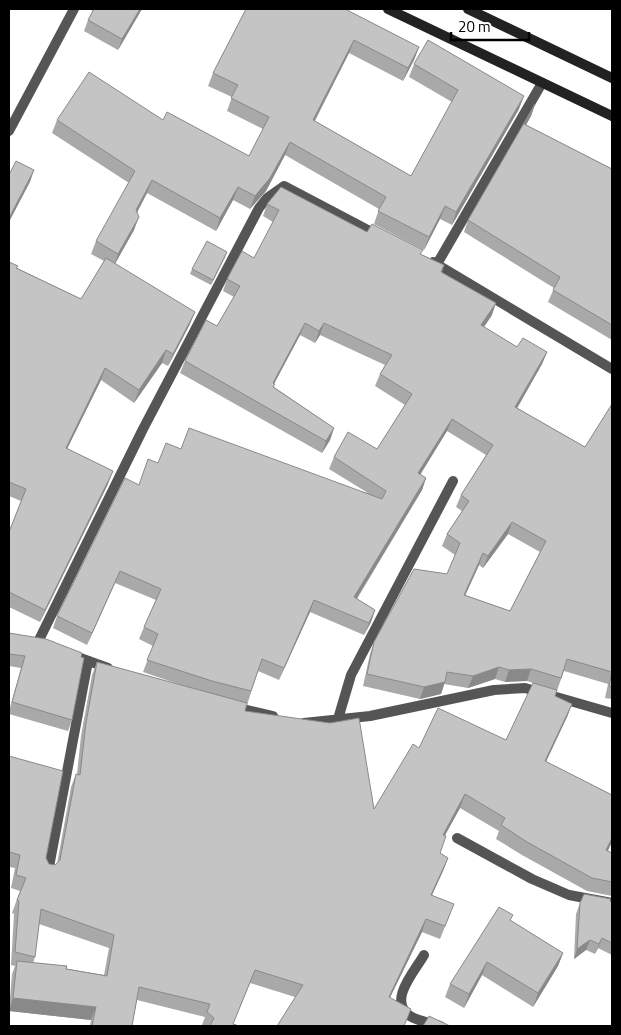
<svg xmlns="http://www.w3.org/2000/svg" width="621" height="1035" font-family="'Titillium Web',sans-serif">
	<style>
		.lines { fill: none; stroke-linecap: round; stroke-linejoin: round }
		.service { stroke: #555; stroke-width: 10 }
		.minor { stroke: #555; stroke-width: 10 }
		.secondary { stroke: #222; stroke-width: 10 }
		.wall { fill: #a9a9a9; fill-rule: evenodd }
		.shaded-wall { fill: #898989 }
		.building { fill: #c4c4c4; stroke: #898989; fill-rule: evenodd }
	</style>
	<rect width="100%" height="100%" fill="#fff"/>
	<g class="lines">
		<!-- service -->
		<path class="service" d="M48,872L88,661"/>
		<!-- minor -->
		<path class="minor" d="M9,131L74,9
			M433,262L612,369
			M437,264L542,83
			M38,642L143,429L259,208L267,198L284,186L379,236
			M72,655L108,668
			M234,707L273,716
			M338,719L351,675L453,481
			M304,723L370,716L494,690L525,688L612,713
			M457,838L532,879L569,895L612,903
			M424,955C415,971 387,1001 410,1016C418,1021 431,1023 440,1026"/>
		<!-- secondary -->
		<path class="secondary" d="M388,9L612,116
			M468,9L612,78"/>
	</g>
	<!-- wall -->
	<path class="wall" d="M89,9H142L118,50L84,31L88,20L93,11Z
		M246,9L419,47L414,60L403,81L349,53L315,121L411,176L452,102L409,77L414,64L519,109L452,225L440,219L424,250L374,224L379,209L285,155L266,191L250,209L233,200L216,231L147,193L137,213L134,230L115,264L190,324L168,366L162,363L134,403L101,380L67,449L108,484L40,622L9,607V532L21,501L9,496V262L17,268L81,299L104,261L91,254L96,241L129,183L52,133L57,120H163L249,156L263,129L227,111L232,97L208,86L213,73Z
		M535,104L531,116L526,125L612,169V340L548,302L554,288L464,232L468,220Z
		M267,204L367,232L444,265L442,272L492,315L484,327L517,347L547,352L542,364L517,408L585,447L612,404V699L605,698L608,684L564,671L555,696L572,704L567,717L546,762L612,795V842L608,851L612,853V896L587,891L522,855L496,839L499,831L460,808L445,835L440,853L448,858L443,871L432,895L449,917L440,939L422,932L390,997H295L250,983L233,1024L239,1026H203L202,1025L205,1017L137,1000L132,1026H90L91,1020L9,1011L12,974L15,966L11,965L14,914L12,913L20,891L11,888L15,868L9,867V756L46,858L49,864L55,865L57,864L71,787L76,774H77L81,736L92,675L97,662L187,687L143,672L153,646L139,639L144,627L156,600L115,583L87,645L53,628L57,616L139,485L158,463L181,449L368,493L329,469L334,457L377,449L405,405L375,386L380,374L385,365L320,335L315,343L300,335L274,384V387L334,428L330,440L322,453L180,373L185,361L217,326L234,297L223,291L227,279L254,258L273,222L263,216ZM447,431L486,455L461,495L456,507L462,511L447,534L442,546L455,555L447,574L374,642L370,654L363,686L420,699L441,694L444,684L468,688L495,679L505,682L527,681L533,683L506,740L419,748L374,809L245,711L258,671L279,680L310,612L364,635L371,622L375,610L357,599L422,490L426,478L420,474ZM508,534L540,552L510,611L465,595L479,565L483,568ZM39,924L109,948L104,975L33,963L35,957Z
		M225,257L211,285L190,274L192,269Z
		M9,633L81,657L72,720L68,731L9,714V711L21,668L9,666Z
		M610,901L612,902V955L598,948L595,954L586,950L574,959L576,914L580,903Z
		M511,921L563,953L558,966L533,1007L482,975L464,1008L445,997L450,984Z"/>
	<!-- shaded-wall -->
	<path class="shaded-wall" d="M140,9H142L118,50L122,39Z
		M354,40L349,53L308,133L313,120Z
		M419,47L414,60L403,81L408,68Z
		M524,96L519,109L452,225L456,212Z
		M535,104L531,116L520,136L524,124Z
		M290,142L285,155L266,191L250,209L255,196Z
		M34,170L30,182L9,222V218Z
		M152,180L147,193L131,223L136,210Z
		M238,187L233,200L216,231L220,218Z
		M445,206L440,219L424,250L429,237Z
		M139,217L134,230L113,267L118,254Z
		M227,252L225,257L211,285L213,280Z
		M496,303L492,315L477,337L481,325Z
		M195,312L190,324L168,366L173,354Z
		M305,323L300,335L268,395L273,383Z
		M324,323L320,335L315,343L319,331Z
		M166,350L162,363L134,403L139,390Z
		M547,352L542,364L511,419L515,407Z
		M105,368L101,380L61,461L66,448Z
		M452,419L447,431L414,485L418,473Z
		M334,428L330,440L322,453L326,441Z
		M113,471L108,484L40,622L45,610Z
		M426,478L422,490L350,609L354,597Z
		M512,522L508,534L483,568L488,556Z
		M483,553L479,565L460,607L464,595Z
		M120,571L115,583L87,645L92,633Z
		M314,600L310,612L279,680L284,668Z
		M375,610L371,622L364,635L369,623Z
		M499,667L495,679L468,688L473,676Z
		M531,669L527,681L505,682L509,670Z
		M445,682L441,694L420,699L424,687Z
		M572,704L567,717L540,774L545,761Z
		M465,794L460,808L438,848L443,835Z
		M612,838V842L601,863L606,850Z
		M448,858L443,871L426,908L431,895Z
		M426,919L422,932L384,1010L389,997Z
		M602,938L598,948L595,954L599,944Z
		M590,940L586,950L574,959L577,949Z
		M563,953L558,966L533,1007L538,993Z
		M487,962L482,975L464,1008L469,994Z
		M13,998L96,1007L91,1020L9,1011Z"/>
	<!-- building -->
	<path class="building" d="M94,9H140L122,39L88,20Z
		M246,9H345L419,47L408,68L354,40L313,120L411,176L458,90L414,64L428,40L524,96L456,212L445,206L429,237L378,211L386,197L290,142L270,178L255,196L238,187L220,218L152,180L136,210L139,217L118,254L96,241L135,171L57,120L89,72L163,120L167,112L249,156L269,117L231,98L238,85L213,73Z
		M535,104L524,124L612,169V325L553,290L560,277L468,220Z
		M16,161L34,170L9,218V175Z
		M281,187L367,232L372,224L423,250L420,254L444,265L441,272L496,303L481,325L517,347L523,338L547,352L515,407L585,447L612,404V687L609,686L612,672L567,659L561,678L531,669L509,670L499,667L473,676L447,672L445,682L424,687L367,674L374,642L414,569L447,574L460,543L447,534L469,501L461,495L493,445L452,419L418,473L426,478L354,597L375,610L369,623L314,600L284,668L262,659L251,691L212,681L147,660L158,634L144,627L161,589L120,571L92,633L57,616L125,478L139,485L148,459L158,463L166,443L181,449L189,428L382,499L386,491L334,457L348,432L377,449L412,394L380,374L392,355L324,323L319,331L305,323L273,383L275,384L273,387L334,428L326,441L185,361L206,320L217,326L240,286L227,279L242,251L254,258L279,210L267,204ZM512,522L546,541L510,611L464,595L483,553L488,556Z
		M207,241L227,252L213,280L192,269Z
		M106,258L195,312L173,354L166,350L139,390L105,368L66,448L113,471L45,610L9,592V532L26,489L9,482V262L18,266L16,268L81,299Z
		M9,633L46,639L82,653L81,657L84,658L72,720L12,702L25,656L9,654Z
		M97,662L247,703L245,711L330,723L359,718L374,809L413,744L419,748L438,708L506,740L533,683L557,690L555,696L572,704L545,761L612,795V838L606,850L612,853V882L592,878L527,842L501,825L505,818L465,794L443,835L446,836L440,853L448,858L431,895L454,904L445,926L426,919L389,997L411,1009L404,1026H277L303,985L255,970L233,1024L239,1026H210L214,1018L207,1012L210,1004L139,987L132,1026H92L96,1007L13,998L17,961L67,966L66,969L107,976L114,935L41,909L35,957L15,952L19,901L17,900L26,878L16,875L20,855L9,852V756L63,771L46,858L49,864L55,865L60,860L76,774L80,775L86,723Z
		M584,894L611,899L610,901L612,902V943L602,938L599,944L590,940L577,949L580,903Z
		M499,907L513,915L510,920L563,953L538,993L487,962L469,994L450,984Z
		M429,1016L450,1026H423Z"/>
	<!-- border -->
	<rect width="621" height="1035" fill="none" stroke="#000000" stroke-width="20"/>
	<!-- scale -->
	<path d="M451 32v8h78v-8" fill="none" stroke="#000000" stroke-width="2.5"/>
	<text x="458" y="32" font-size="15" fill="#000000" stroke="#ffffff" stroke-width="4" paint-order="stroke">20 m</text>
</svg>
